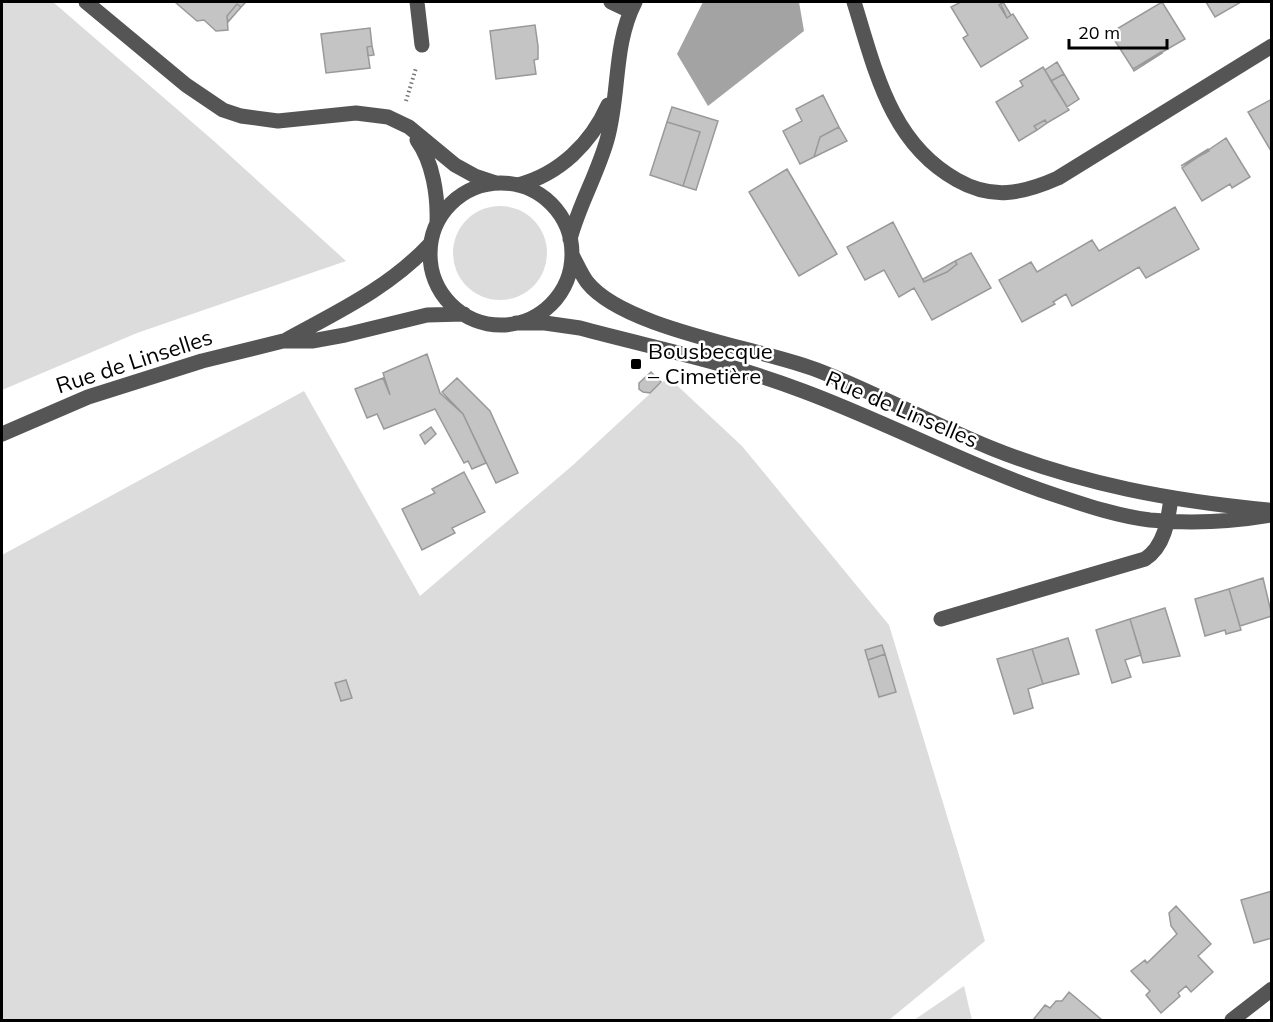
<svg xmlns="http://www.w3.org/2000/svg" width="1273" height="1022" font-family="Mulish,sans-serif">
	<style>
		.green { fill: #dcdcdc }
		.water { fill: #a3a3a3 }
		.building { fill: #c4c4c4; stroke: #999; stroke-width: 1.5 }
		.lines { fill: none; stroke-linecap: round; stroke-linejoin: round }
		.path { stroke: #777; stroke-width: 4; stroke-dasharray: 1.5 3; stroke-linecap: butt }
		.minor { stroke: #555; stroke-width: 15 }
		.poi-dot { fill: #000; stroke: #fff; stroke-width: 2 }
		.labels { text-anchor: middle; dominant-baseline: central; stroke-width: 5; stroke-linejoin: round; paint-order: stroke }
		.poi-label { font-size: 22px; fill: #000; stroke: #fff; text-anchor: start }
		.street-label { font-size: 22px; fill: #000; stroke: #fff }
	</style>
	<rect width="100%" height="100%" fill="#fff"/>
	<!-- green -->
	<path class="green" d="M2,2H53L215,142L346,261L137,333L2,390Z
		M453 253a47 47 0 1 1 94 0a47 47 0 1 1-94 0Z
		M668,377L742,446L889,625L985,941L889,1020H2V555L304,391L420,596L573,465Z
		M964,986L972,1020H914Z"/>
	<!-- water -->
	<path class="water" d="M703,2H799L804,31L708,106L677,54Z"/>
	<!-- building -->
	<path class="building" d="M175,2H246L241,7L237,4L227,16L228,30L216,31L204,20L197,21Z
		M961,2H1000L1007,18L1013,14L1028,38L981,67L963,38L968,35L951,7Z
		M1003,2L1011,15L1007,18L999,5Z
		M1162,2L1185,39L1133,69L1110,33Z
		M1206,2H1241L1215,17Z
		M237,4L241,7L228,22L227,16Z
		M535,25L538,46V59L534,60L536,74L496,79L490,31Z
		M370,28L372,46L367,47L370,68L326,73L321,34Z
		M372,46L374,55L368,56L367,47Z
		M1161,52L1162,53L1134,71L1133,69Z
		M1057,62L1064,74L1051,81L1045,70Z
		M1043,67L1069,110L1047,123L1045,120L1034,126L1037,130L1019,141L996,102L1023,86L1020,81Z
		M1064,74L1079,99L1067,107L1051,81Z
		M823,95L839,127L820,137L814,157L800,164L783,131L802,121L796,109Z
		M1272,99V151H1271L1248,112Z
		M672,107L718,121L696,190L683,186L700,132L667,122Z
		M1045,120L1047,123L1037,130L1034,126Z
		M667,122L700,132L683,186L650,175Z
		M839,127L847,141L814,157L820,137Z
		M1226,138L1250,177L1232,188L1230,184L1202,201L1182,168Z
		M1208,149L1209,151L1181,166Z
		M787,169L837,254L799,276L749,192Z
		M1175,207L1199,249L1146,278L1139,267L1072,306L1066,294L1053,302L1055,304L1022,322L999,280L1031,262L1037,272L1092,240L1099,251Z
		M893,222L924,282L947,272L957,264L955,261L971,253L991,288L932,320L914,288L899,297L884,270L865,280L847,247Z
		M955,261L957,264L947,272L924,282L923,279Z
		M427,354L440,393L463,414L486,463L472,469L468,461L464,463L435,409L384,429L377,414L367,418L355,389L383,378L390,395L383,373Z
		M651,372L661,382L650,393L643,392L639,389V383Z
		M457,378L490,411L518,473L496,483L463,414L442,392Z
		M431,427L436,434L425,444L420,435Z
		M464,472L485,512L452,528L455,533L422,550L402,509L435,493L432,489Z
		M1263,578L1272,616L1240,626L1229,589Z
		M1229,589L1241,630L1226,634L1225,630L1205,636L1195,599Z
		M1165,608L1180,656L1143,663L1130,619Z
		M1130,619L1141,655L1125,660L1131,677L1112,683L1096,630Z
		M1068,638L1079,674L1043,684L1032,649Z
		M882,645L885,654L868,660L865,650Z
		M1032,649L1043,684L1028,689L1033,708L1014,714L997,659Z
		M885,654L896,692L879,697L868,660Z
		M346,680L352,698L341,701L335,683Z
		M1272,891V938L1254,943L1241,900Z
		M1176,906L1211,944L1198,956L1213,972L1191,992L1186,986L1178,993L1180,996L1161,1013L1146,995L1150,991L1131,971L1145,960L1147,963L1177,934L1171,926L1169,913Z
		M1069,992L1102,1020H1033L1045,1005L1050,1008L1056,1001H1062Z"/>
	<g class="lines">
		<!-- path -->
		<path class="path" d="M406,101L416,68"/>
		<!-- minor -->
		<path class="minor" d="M86,2L186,85L223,110L241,116L278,121L356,113L388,117L409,127L455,165L475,176L496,183
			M417,2L422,45
			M611,2L630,11
			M854,2C875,69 890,143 957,180C992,200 1022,194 1058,178L1272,46
			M417,140C433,162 438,196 437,223
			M430 254a71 71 0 1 1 142 0a71 71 0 1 1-142 0Z
			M518,185C560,174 591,143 608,105
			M570,239C579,205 597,175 607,140C620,94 613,45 635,2
			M572,255C577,264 581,274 587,282C624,329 760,348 817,370C877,393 932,424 991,448C1080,484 1173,501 1268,510
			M516,323H545L580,328C654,348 731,363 803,391C889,423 970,467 1058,496C1088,506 1118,516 1150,520C1191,524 1231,522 1272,515
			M286,340C337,312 389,288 430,244
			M2,434L88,397L202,361L283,341H312L345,335L427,315L464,314
			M941,619L1145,559C1165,546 1168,520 1171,498
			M1232,1020L1272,989"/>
	</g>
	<!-- markers -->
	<rect class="poi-dot" x="630" y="358" width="12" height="12" rx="3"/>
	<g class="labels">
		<!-- poi labels -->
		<g class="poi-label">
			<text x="648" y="351">Bousbecque<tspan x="648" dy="25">– Cimetière</tspan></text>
		</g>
		<!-- street labels -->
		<g class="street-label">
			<text transform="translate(134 361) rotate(-18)">Rue de Linselles</text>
			<text transform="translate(902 409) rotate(23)">Rue de Linselles</text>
		</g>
	</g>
	<!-- border -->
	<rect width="1273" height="1022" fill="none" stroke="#000000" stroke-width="6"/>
	<!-- scale -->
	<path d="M1069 39v9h98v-9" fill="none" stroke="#000000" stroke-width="3"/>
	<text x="1078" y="39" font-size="18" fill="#000000" stroke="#ffffff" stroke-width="4.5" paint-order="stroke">20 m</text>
</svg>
